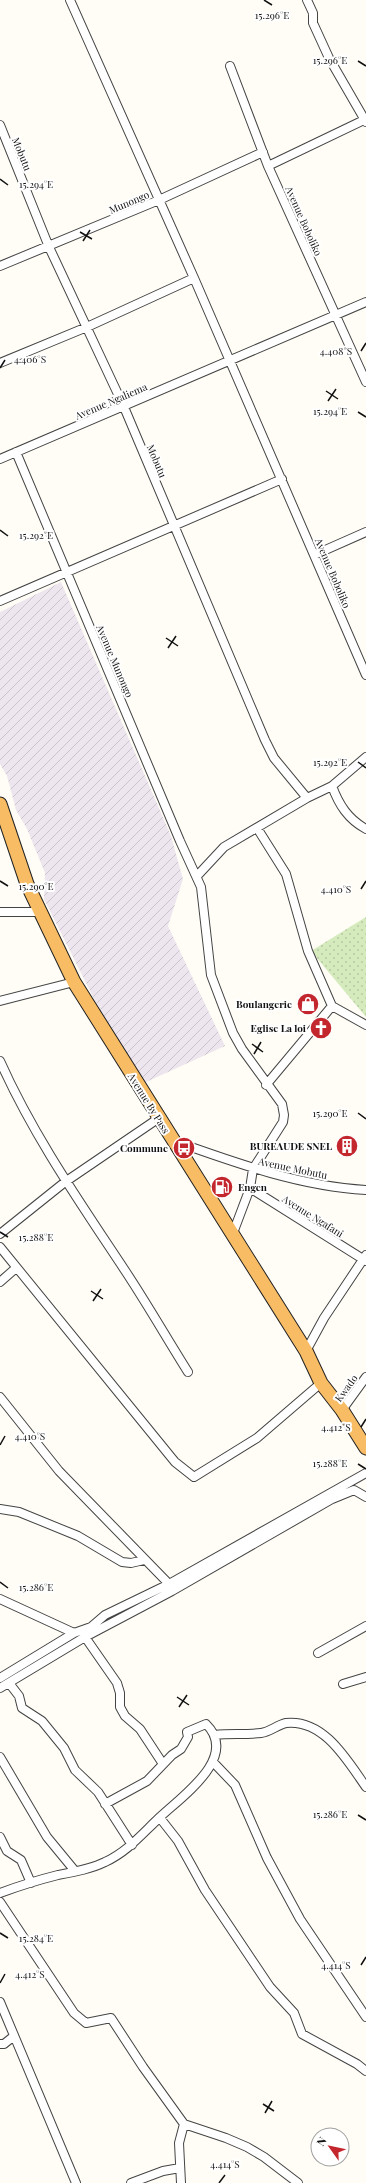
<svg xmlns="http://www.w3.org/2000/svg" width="366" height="2183" font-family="'Playfair Display',serif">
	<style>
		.industrial { fill: url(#industrial-furrows) }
		.park { fill: url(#park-dots) }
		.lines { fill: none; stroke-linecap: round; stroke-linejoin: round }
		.minor-casing { stroke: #444; stroke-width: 10 }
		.trunk-casing { stroke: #222; stroke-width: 15 }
		.minor { stroke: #fff; stroke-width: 8 }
		.trunk { stroke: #f7bc64; stroke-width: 13 }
		.ticks { fill: none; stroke: #111; stroke-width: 1.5 }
		.labels { text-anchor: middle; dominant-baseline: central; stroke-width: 4; stroke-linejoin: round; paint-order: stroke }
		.street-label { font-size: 10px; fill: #111; stroke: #fff }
		.poi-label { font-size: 10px; font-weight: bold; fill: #111; stroke: #fff; text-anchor: end }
		.ticks-label { font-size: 10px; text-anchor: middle; fill: #111; stroke: #fff; stroke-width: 4; stroke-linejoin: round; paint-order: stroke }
	</style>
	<defs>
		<pattern id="industrial-furrows" width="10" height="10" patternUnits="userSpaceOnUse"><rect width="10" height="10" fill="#eee6ef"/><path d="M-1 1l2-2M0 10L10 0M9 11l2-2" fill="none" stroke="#cbc4cc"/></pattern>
		<pattern id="park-dots" width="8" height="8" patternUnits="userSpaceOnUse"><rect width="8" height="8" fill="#d5ebbd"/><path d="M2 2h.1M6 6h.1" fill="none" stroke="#b6c8a1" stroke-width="1.8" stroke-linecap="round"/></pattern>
	</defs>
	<rect width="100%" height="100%" fill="#fffdf5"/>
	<!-- industrial -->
	<path class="industrial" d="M61,582L171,836L183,879L168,926L225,1046L144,1083L133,1068L93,997L44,899L45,873L27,829L16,810L7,776L0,764V612Z"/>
	<!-- park -->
	<path class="park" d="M366,917V1017L311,951Z"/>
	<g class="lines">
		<!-- minor casing -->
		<g class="minor-casing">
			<path id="minor" d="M70,0L194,278L366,675
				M307,0L313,13V23L329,58L366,122
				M230,66L268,166L366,382
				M0,125L49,247L124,407L265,740L274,758L307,798
				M268,166L366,119
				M0,266L159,200L263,152
				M0,363L87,327L194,278
				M16,452L180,841L201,887L211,975L233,1033L242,1049L282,1104L284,1115L283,1122L253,1169L250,1188L233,1233
				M0,459L366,302
				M314,555L366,532
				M0,601L282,479
				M332,786C339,805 348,819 366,829
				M257,828L286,874L308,951L332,1006L366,1025
				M197,876L224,847L307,798L332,786L366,757
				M0,912H39
				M0,1001L74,982
				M0,1061C33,1135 79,1201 124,1269C146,1302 166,1337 188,1372
				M266,1085L332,1006
				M174,1141C236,1163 299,1186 366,1190
				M250,1188L366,1261
				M0,1234L65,1182L159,1118
				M0,1247L175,1462L194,1477L257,1438L321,1383
				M0,1282L16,1268
				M306,1351L324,1318L366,1255
				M0,1397L59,1471L169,1584
				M342,1410L366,1377
				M0,1509L19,1512L78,1536L122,1562L131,1563L144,1560
				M0,1599L74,1633
				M85,1637L117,1683L120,1693V1707L125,1716L140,1729L163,1764
				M318,1653L366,1626
				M0,1678L74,1633L91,1627L105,1615L169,1584L366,1473
				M9,1683L19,1696L22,1708L42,1721L64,1748L75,1770L98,1792L132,1845
				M343,1684L366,1677
				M0,1688L85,1637L172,1591L332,1499L354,1490L366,1497
				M215,1735C230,1733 245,1735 261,1733C270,1732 277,1725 286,1723C324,1719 347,1760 366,1787
				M0,1757L47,1837L75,1871
				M213,1762L235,1785L267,1858L300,1919L366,2017
				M160,1818L178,1841L205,1890L270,1987L294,2013L302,2034L357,2064L366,2071
				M0,1837L7,1851L21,1860L31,1883
				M0,1893C19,1886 38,1880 58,1875C74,1872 91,1869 105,1862C127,1852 142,1834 159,1818C181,1797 240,1757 206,1724L187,1732L188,1737L181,1749L172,1755L147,1781L105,1804
				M0,1902L74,2013L86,2023L111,2018L143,2067L184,2124L226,2138L247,2147L264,2157L298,2183
				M0,2002L76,2183
				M0,2044H4L14,2036
				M131,2183L163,2171L180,2168
				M181,2183L179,2143L184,2124"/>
		</g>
		<!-- trunk casing -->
		<g class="trunk-casing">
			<path id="trunk" d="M0,804L27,884L74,982L306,1351L321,1383L342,1410L366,1448"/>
		</g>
		<!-- minor -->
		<use href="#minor" class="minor"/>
		<!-- trunk -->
		<use href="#trunk" class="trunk"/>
	</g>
	<!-- ticks -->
	<path class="ticks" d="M264,0L272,5M358,61L366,66M0,179L8,185M80,232L92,239M83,241L90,230M361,351L366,343M0,368L5,360M326,391L338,399M328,401L336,389M358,412L366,417M0,530L8,536M166,638L178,646M168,648L176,636M358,762L366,768M0,881L8,886M361,889L366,881M252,1044L263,1052M254,1054L261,1042M358,1113L366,1119M0,1232L8,1237M91,1291L103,1299M93,1301L101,1289M361,1427L366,1419M0,1445L5,1436M358,1464L366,1469M0,1582L8,1588M177,1697L189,1705M179,1707L187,1695M358,1815L366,1820M0,1933L8,1938M361,1965L366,1957M0,1983L5,1974M263,2104L274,2111M265,2113L272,2101M219,2183L225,2175"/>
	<!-- icons -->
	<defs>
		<g id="shop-disc" transform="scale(1.15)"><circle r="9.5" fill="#c4262e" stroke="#fff"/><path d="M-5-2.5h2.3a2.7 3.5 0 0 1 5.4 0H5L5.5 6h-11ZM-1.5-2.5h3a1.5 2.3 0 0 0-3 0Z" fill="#fff"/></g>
		<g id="church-disc" transform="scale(1.15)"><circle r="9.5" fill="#c4262e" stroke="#fff"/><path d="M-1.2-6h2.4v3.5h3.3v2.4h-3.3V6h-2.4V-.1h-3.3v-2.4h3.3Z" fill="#fff"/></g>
		<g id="building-disc" transform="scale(1.15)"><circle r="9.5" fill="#c4262e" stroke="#fff"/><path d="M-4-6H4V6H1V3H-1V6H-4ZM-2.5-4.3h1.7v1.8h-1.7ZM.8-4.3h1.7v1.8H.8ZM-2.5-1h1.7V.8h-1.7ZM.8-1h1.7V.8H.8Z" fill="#fff"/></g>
		<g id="bus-disc" transform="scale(1.15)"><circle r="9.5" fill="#c4262e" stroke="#fff"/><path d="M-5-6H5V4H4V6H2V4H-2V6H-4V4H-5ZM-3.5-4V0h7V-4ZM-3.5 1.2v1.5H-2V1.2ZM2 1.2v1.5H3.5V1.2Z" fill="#fff"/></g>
		<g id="fuel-disc" transform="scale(1.15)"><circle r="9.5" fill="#c4262e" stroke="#fff"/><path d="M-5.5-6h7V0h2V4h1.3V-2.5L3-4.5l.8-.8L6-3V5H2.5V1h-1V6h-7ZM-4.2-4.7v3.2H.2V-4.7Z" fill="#fff"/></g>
	</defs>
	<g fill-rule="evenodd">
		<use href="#shop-disc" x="308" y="1004"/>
		<use href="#church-disc" x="321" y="1028"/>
		<use href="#building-disc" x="347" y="1146"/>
		<use href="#bus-disc" x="184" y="1148"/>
		<use href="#fuel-disc" x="222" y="1187"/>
	</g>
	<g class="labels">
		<!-- street labels -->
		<g class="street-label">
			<text transform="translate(22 154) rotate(68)">Mobutu</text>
			<text transform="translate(129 202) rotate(-23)">Munongo</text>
			<text transform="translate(304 221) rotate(66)">Avenue Boboliko</text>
			<text transform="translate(111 401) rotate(-23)">Avenue Ngaliema</text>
			<text transform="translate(157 461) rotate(67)">Mobutu</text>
			<text transform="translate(333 573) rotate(67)">Avenue Boboliko</text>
			<text transform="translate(115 661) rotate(67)">Avenue Munongo</text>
			<text transform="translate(149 1103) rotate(58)">Avenue By Pass</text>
			<text transform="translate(293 1168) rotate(12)">Avenue Mobutu</text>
			<text transform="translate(313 1216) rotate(32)">Avenue Ngafani</text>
			<text transform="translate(346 1388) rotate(-54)">Kwado</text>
		</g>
		<!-- poi labels -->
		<g class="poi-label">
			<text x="292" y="1004">Boulangerie</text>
			<text x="306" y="1028">Eglise La loi</text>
			<text x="332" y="1146">BUREAUDE SNEL</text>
			<text x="168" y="1148">Commune</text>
			<text x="238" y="1187" text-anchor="start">Engen</text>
		</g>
	</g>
	<g class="ticks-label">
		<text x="272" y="19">15.296°E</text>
		<text x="330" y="64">15.296°E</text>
		<text x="36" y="188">15.294°E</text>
		<text x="336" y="355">4.408°S</text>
		<text x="30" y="363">4.406°S</text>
		<text x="330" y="415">15.294°E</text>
		<text x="36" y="539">15.292°E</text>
		<text x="330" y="766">15.292°E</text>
		<text x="36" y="890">15.290°E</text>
		<text x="336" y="893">4.410°S</text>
		<text x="330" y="1117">15.290°E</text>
		<text x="36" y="1241">15.288°E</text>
		<text x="336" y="1431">4.412°S</text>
		<text x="30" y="1440">4.410°S</text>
		<text x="330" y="1467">15.288°E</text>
		<text x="36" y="1591">15.286°E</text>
		<text x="330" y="1818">15.286°E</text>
		<text x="36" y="1942">15.284°E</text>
		<text x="336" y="1969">4.414°S</text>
		<text x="30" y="1978">4.412°S</text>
		<text x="225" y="2168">4.414°S</text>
	</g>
	<!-- north arrow -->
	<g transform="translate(330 2147) rotate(303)"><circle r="19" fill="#ffffff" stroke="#a0a0a0"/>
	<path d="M0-3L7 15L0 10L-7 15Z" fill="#c4262e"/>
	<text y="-6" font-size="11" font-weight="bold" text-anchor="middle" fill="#111111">N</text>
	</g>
</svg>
